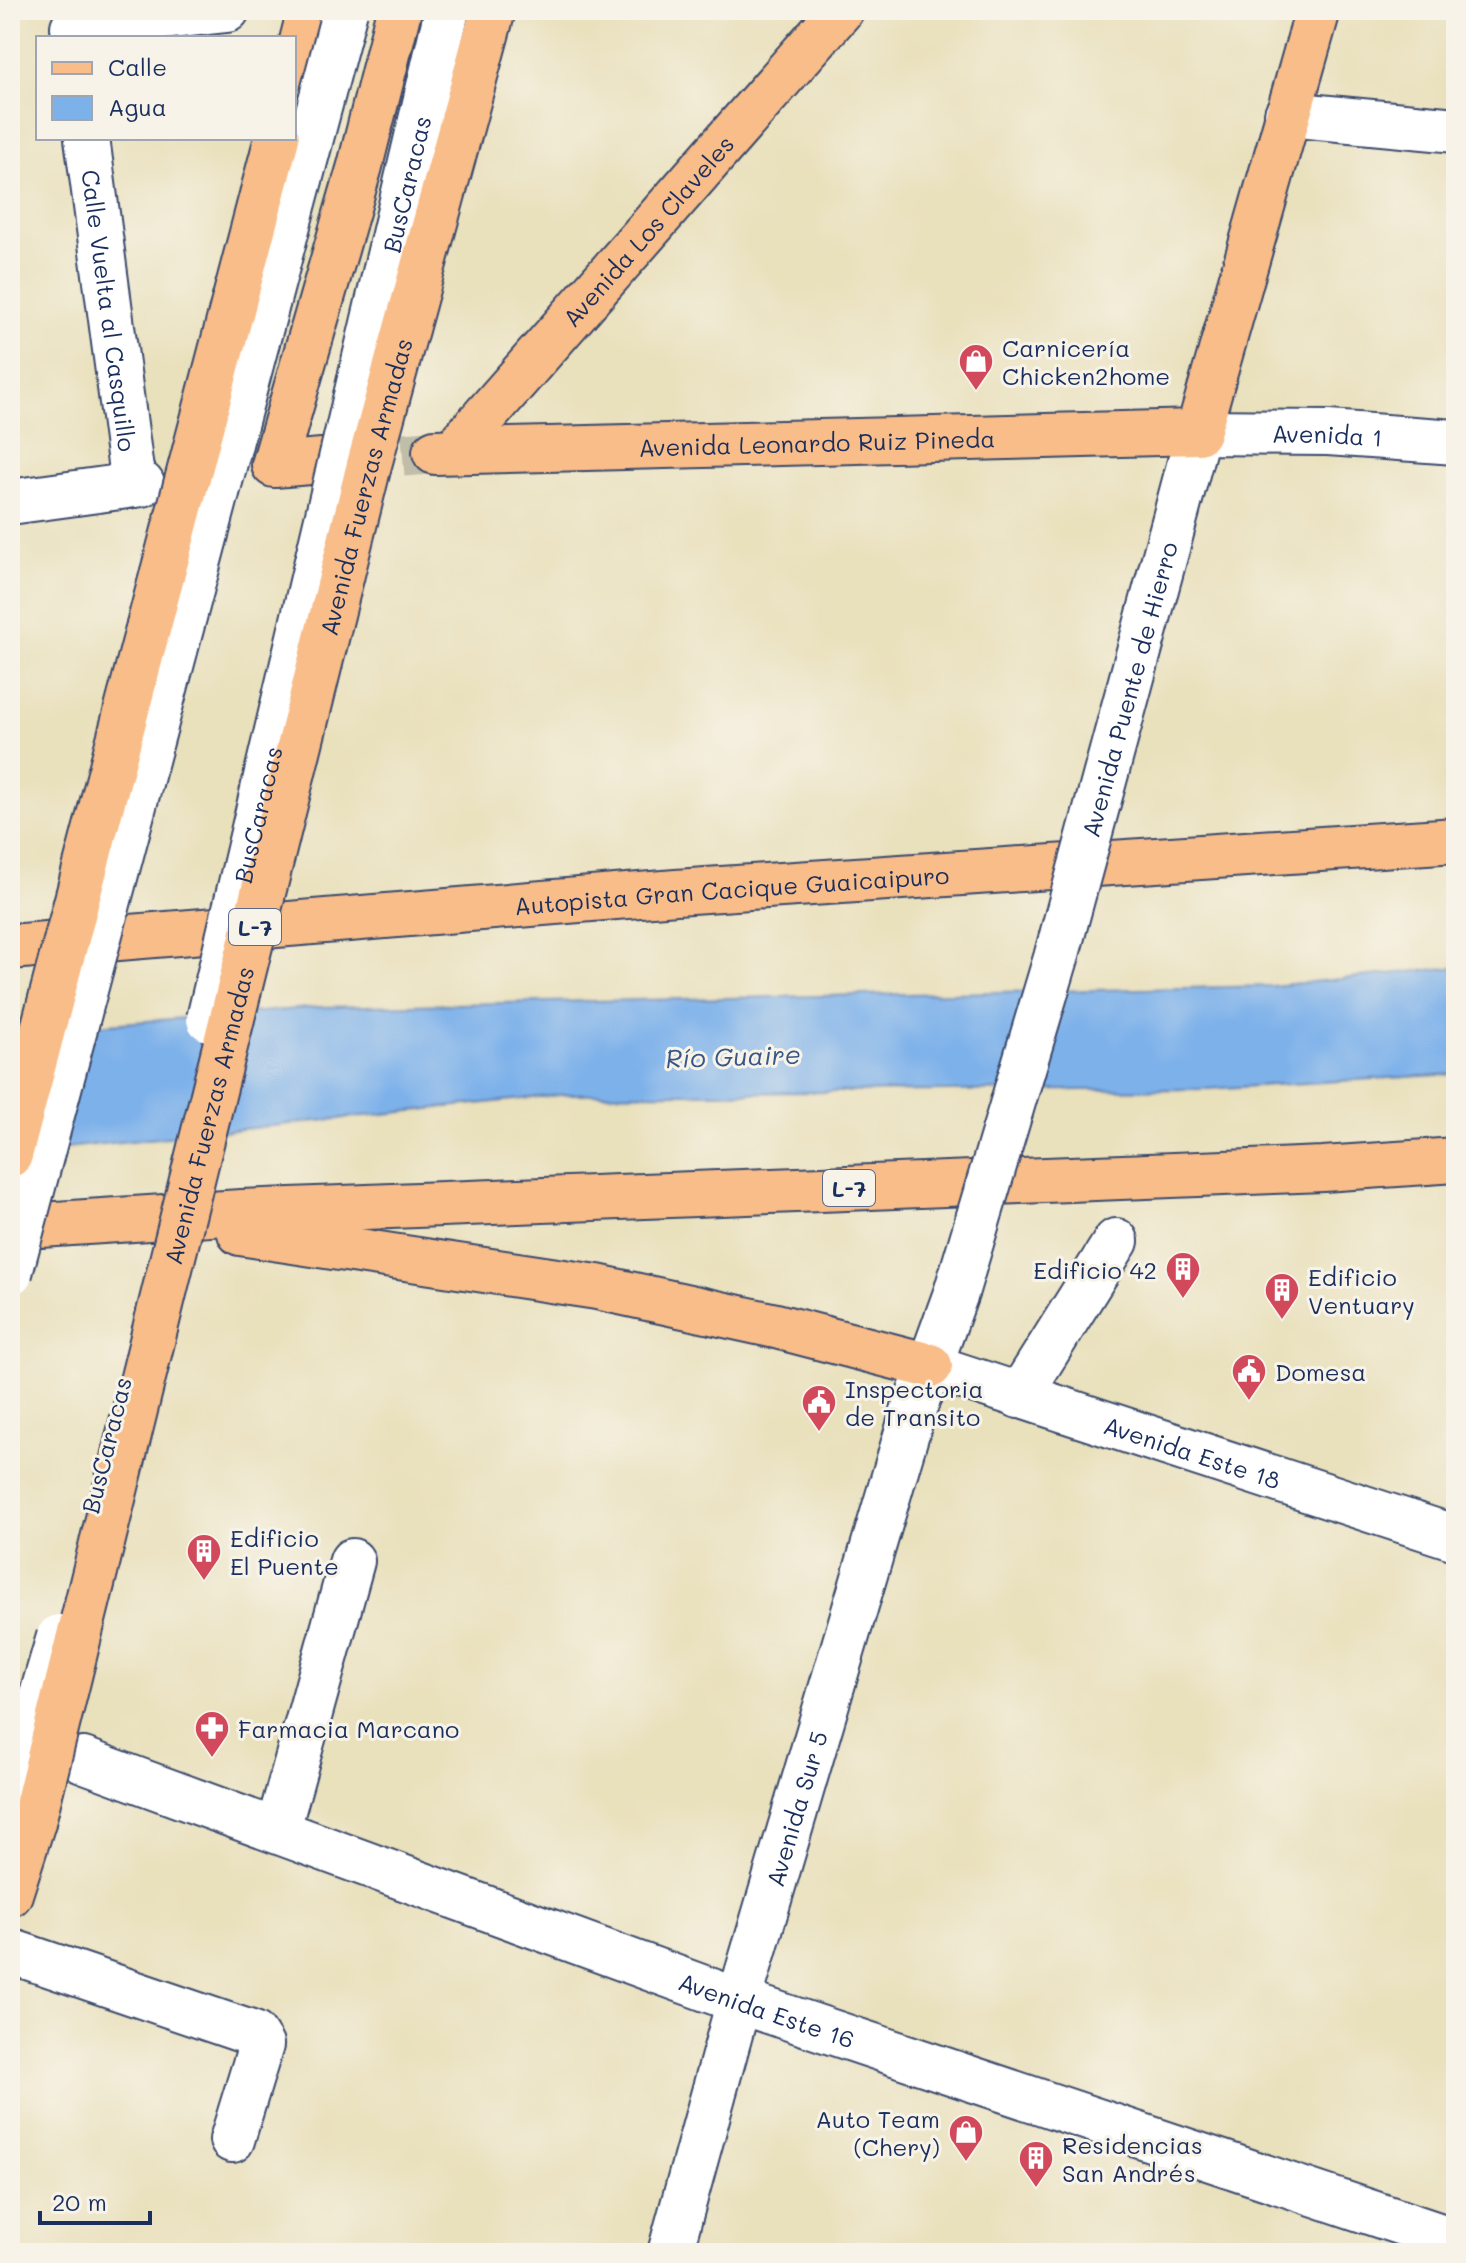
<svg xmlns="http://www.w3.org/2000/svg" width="1466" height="2263" font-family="Mali,sans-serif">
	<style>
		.water { fill: #7db1ea; stroke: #4c70a4; stroke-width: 2 }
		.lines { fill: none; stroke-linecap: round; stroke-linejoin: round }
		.major-tunnel { stroke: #c0bda9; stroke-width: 44; stroke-dasharray: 44 22; stroke-linecap: butt }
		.minor-casing { stroke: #3a4a6c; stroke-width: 48 }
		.major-casing { stroke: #3a4a6c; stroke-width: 48 }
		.highway-casing { stroke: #3a4a6c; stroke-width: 48 }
		.minor { stroke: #fff; stroke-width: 44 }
		.major { stroke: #f8bd89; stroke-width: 44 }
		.highway { stroke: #f8bd89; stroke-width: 44 }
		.minor-bridge-casing { stroke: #3a4a6c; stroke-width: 48; stroke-linecap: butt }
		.major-bridge-casing { stroke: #3a4a6c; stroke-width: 48; stroke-linecap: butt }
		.minor-bridge { stroke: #fff; stroke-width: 44 }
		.major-bridge { stroke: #f8bd89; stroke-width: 44 }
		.labels { text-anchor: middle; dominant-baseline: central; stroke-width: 6; stroke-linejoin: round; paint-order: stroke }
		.shield { fill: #f7f3e8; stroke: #5d6a87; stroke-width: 2 }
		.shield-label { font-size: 22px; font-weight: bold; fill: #1b2f5e }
		.street-label { font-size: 24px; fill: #1b2f5e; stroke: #f7f3e8 }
		.poi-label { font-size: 24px; fill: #1b2f5e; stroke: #f7f3e8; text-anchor: start }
		.water-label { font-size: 26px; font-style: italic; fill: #385688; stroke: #f7f3e8 }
	</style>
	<rect width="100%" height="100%" fill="#f7f3e8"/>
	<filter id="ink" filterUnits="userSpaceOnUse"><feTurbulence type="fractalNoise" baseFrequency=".0125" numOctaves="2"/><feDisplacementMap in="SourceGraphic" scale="16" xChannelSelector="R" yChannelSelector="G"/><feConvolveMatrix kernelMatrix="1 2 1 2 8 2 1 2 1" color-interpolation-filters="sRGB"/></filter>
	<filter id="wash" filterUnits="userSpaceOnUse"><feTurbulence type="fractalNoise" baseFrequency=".006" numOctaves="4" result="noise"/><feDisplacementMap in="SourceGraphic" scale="32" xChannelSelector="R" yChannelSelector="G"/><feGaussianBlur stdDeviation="1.8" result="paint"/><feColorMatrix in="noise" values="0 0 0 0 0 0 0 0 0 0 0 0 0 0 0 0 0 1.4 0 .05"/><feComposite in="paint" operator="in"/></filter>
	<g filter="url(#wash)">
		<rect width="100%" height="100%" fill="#e9e0bc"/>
		<!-- water -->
		<path class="water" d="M1456,967V1074L1207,1089L569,1094L10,1154V1032L321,1007L1272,986Z"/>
	</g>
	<g filter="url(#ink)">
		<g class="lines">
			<!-- major-tunnel -->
			<path class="major-tunnel" d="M337,460L435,452"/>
			<!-- minor casing -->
			<g class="minor-casing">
				<g id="minor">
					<path d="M73,27L227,10"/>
					<path d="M1287,114L1456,130"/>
					<path id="s1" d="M87,138L133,485"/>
					<path d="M10,502L142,484"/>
					<path id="s2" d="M1170,537L1198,432L1328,433L1456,442"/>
					<path id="s3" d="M930,1366L1456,1538"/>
					<path d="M1019,1396L1116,1241"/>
					<path id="s4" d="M83,1760L739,2001L1456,2241"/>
					<path d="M278,1829L352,1561"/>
					<path d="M10,1951L254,2034L261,2045L232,2140"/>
					<path id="s5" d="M670,2253L739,2001L913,1412L956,1293"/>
				</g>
			</g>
			<!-- major casing -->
			<g class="major-casing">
				<g id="major">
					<path d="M294,72L310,10"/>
					<path id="s6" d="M455,450L841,10"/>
					<path id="s7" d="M435,452L1198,432L1318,10"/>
					<path d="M334,460L274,465L360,166L399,10"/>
					<path d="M10,1894L33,1822"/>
				</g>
			</g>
			<!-- highway casing -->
			<g class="highway-casing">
				<g id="highway">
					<path id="s8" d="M10,947L676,892L1456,840"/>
					<path d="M10,1227L241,1212L1323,1169L1456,1160"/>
					<path d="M240,1233L597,1287L776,1326L930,1366"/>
				</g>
			</g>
			<!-- minor -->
			<use href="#minor" class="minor"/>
			<!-- major -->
			<use href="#major" class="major"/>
			<!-- highway -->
			<use href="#highway" class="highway"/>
			<!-- minor-bridge casing -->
			<g class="minor-bridge-casing">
				<g id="minor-bridge">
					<path id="s9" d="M209,1019L447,10"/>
					<path d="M10,1273L345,10"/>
					<path id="s10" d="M956,1293L1056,958L1170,537"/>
					<path d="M10,1804L59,1637"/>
				</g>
			</g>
			<!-- major-bridge casing -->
			<g class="major-bridge-casing">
				<g id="major-bridge">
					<path d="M10,1155L277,138"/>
					<path id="s11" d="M33,1822L369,465L493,10"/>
				</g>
			</g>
			<!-- minor-bridge -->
			<use href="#minor-bridge" class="minor-bridge"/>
			<!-- major-bridge -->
			<use href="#major-bridge" class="major-bridge"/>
		</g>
	</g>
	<!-- icons -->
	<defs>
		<g id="shop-pin" transform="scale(1.8)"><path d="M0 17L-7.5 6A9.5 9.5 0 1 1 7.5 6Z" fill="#d1495b" stroke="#f7f3e8"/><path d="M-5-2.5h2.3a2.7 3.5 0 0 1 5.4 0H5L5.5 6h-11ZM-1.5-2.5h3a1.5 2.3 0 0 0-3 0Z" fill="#fff"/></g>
		<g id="building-pin" transform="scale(1.8)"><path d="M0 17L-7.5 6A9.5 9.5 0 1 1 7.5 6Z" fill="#d1495b" stroke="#f7f3e8"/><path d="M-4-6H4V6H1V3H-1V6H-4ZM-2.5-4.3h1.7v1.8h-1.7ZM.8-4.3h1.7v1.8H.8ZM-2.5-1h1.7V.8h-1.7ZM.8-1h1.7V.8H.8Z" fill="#fff"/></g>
		<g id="civic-pin" transform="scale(1.8)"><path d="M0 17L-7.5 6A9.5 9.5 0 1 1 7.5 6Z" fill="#d1495b" stroke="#f7f3e8"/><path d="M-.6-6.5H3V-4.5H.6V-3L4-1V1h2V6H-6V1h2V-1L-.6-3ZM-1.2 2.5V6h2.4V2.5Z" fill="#fff"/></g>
		<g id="pharmacy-pin" transform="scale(1.8)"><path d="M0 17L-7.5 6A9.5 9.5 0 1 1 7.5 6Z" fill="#d1495b" stroke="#f7f3e8"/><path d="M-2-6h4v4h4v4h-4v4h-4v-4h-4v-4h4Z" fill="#fff"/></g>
	</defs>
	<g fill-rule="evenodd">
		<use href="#shop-pin" x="976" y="361"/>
		<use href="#building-pin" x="1183" y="1269"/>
		<use href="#building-pin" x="1282" y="1290"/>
		<use href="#civic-pin" x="1249" y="1371"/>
		<use href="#civic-pin" x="819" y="1402"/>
		<use href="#building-pin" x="204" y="1551"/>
		<use href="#pharmacy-pin" x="212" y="1728"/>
		<use href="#shop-pin" x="966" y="2132"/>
		<use href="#building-pin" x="1036" y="2158"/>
	</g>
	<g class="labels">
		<!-- shield labels -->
		<g class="shield">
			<rect x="229" y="909" width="52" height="36" rx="6"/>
			<rect x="823" y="1170" width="52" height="36" rx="6"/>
		</g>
		<g class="shield-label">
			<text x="255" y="927">L-7</text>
			<text x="849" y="1188">L-7</text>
		</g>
		<!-- street labels -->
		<g class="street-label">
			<text stroke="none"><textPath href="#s9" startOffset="858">BusCaracas</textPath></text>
			<text stroke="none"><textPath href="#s6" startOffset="292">Avenida Los Claveles</textPath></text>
			<text stroke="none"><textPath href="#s1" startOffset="174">Calle Vuelta al Casquillo</textPath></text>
			<text stroke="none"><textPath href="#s2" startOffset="238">Avenida 1</textPath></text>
			<text stroke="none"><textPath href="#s7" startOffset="382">Avenida Leonardo Ruiz Pineda</textPath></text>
			<text stroke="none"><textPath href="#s11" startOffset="1376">Avenida Fuerzas Armadas</textPath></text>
			<text stroke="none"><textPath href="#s10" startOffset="628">Avenida Puente de Hierro</textPath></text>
			<text stroke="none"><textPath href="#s9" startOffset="210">BusCaracas</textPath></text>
			<text stroke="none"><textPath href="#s8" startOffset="724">Autopista Gran Cacique Guaicaipuro</textPath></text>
			<text stroke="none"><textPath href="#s11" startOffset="728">Avenida Fuerzas Armadas</textPath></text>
			<text transform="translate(106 1445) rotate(-76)">BusCaracas</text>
			<text stroke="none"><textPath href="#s3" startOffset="276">Avenida Este 18</textPath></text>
			<text stroke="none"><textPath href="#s5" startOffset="462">Avenida Sur 5</textPath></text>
			<text stroke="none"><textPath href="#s4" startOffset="728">Avenida Este 16</textPath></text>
		</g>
		<!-- poi labels -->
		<g class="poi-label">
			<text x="1002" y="347">Carnicería<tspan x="1002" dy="28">Chicken2home</tspan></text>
			<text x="1157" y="1269" text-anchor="end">Edificio 42</text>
			<text x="1308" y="1276">Edificio<tspan x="1308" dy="28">Ventuary</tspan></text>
			<text x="1275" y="1371">Domesa</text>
			<text x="845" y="1388">Inspectoria<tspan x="845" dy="28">de Transito</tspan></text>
			<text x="230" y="1537">Edificio<tspan x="230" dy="28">El Puente</tspan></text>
			<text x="238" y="1728">Farmacia Marcano</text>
			<text x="940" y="2118" text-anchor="end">Auto Team<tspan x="940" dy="28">(Chery)</tspan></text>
			<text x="1062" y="2144">Residencias<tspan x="1062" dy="28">San Andrés</tspan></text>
		</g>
		<!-- water labels -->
		<g class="water-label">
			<text transform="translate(733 1056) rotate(-2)">Río Guaire</text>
		</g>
	</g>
	<!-- margin -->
	<rect width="1466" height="2263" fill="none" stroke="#f7f3e8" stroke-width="40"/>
	<!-- legend -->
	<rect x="36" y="36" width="260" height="104" fill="#f7f3e8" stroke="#9fa5b1" stroke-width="2"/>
	<rect x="52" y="62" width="40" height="12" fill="#f8bd89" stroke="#9fa5b1" stroke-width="2"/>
	<text x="108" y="76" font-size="24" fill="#1b2f5e">Calle</text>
	<rect x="52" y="96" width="40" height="24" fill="#7db1ea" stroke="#9fa5b1" stroke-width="2"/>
	<text x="108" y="116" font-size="24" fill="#1b2f5e">Agua</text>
	<!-- scale -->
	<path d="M40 2211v12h110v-12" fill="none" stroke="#1b2f5e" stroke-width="4"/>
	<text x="52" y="2211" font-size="24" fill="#1b2f5e" stroke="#f7f3e8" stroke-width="6" paint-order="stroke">20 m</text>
</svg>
